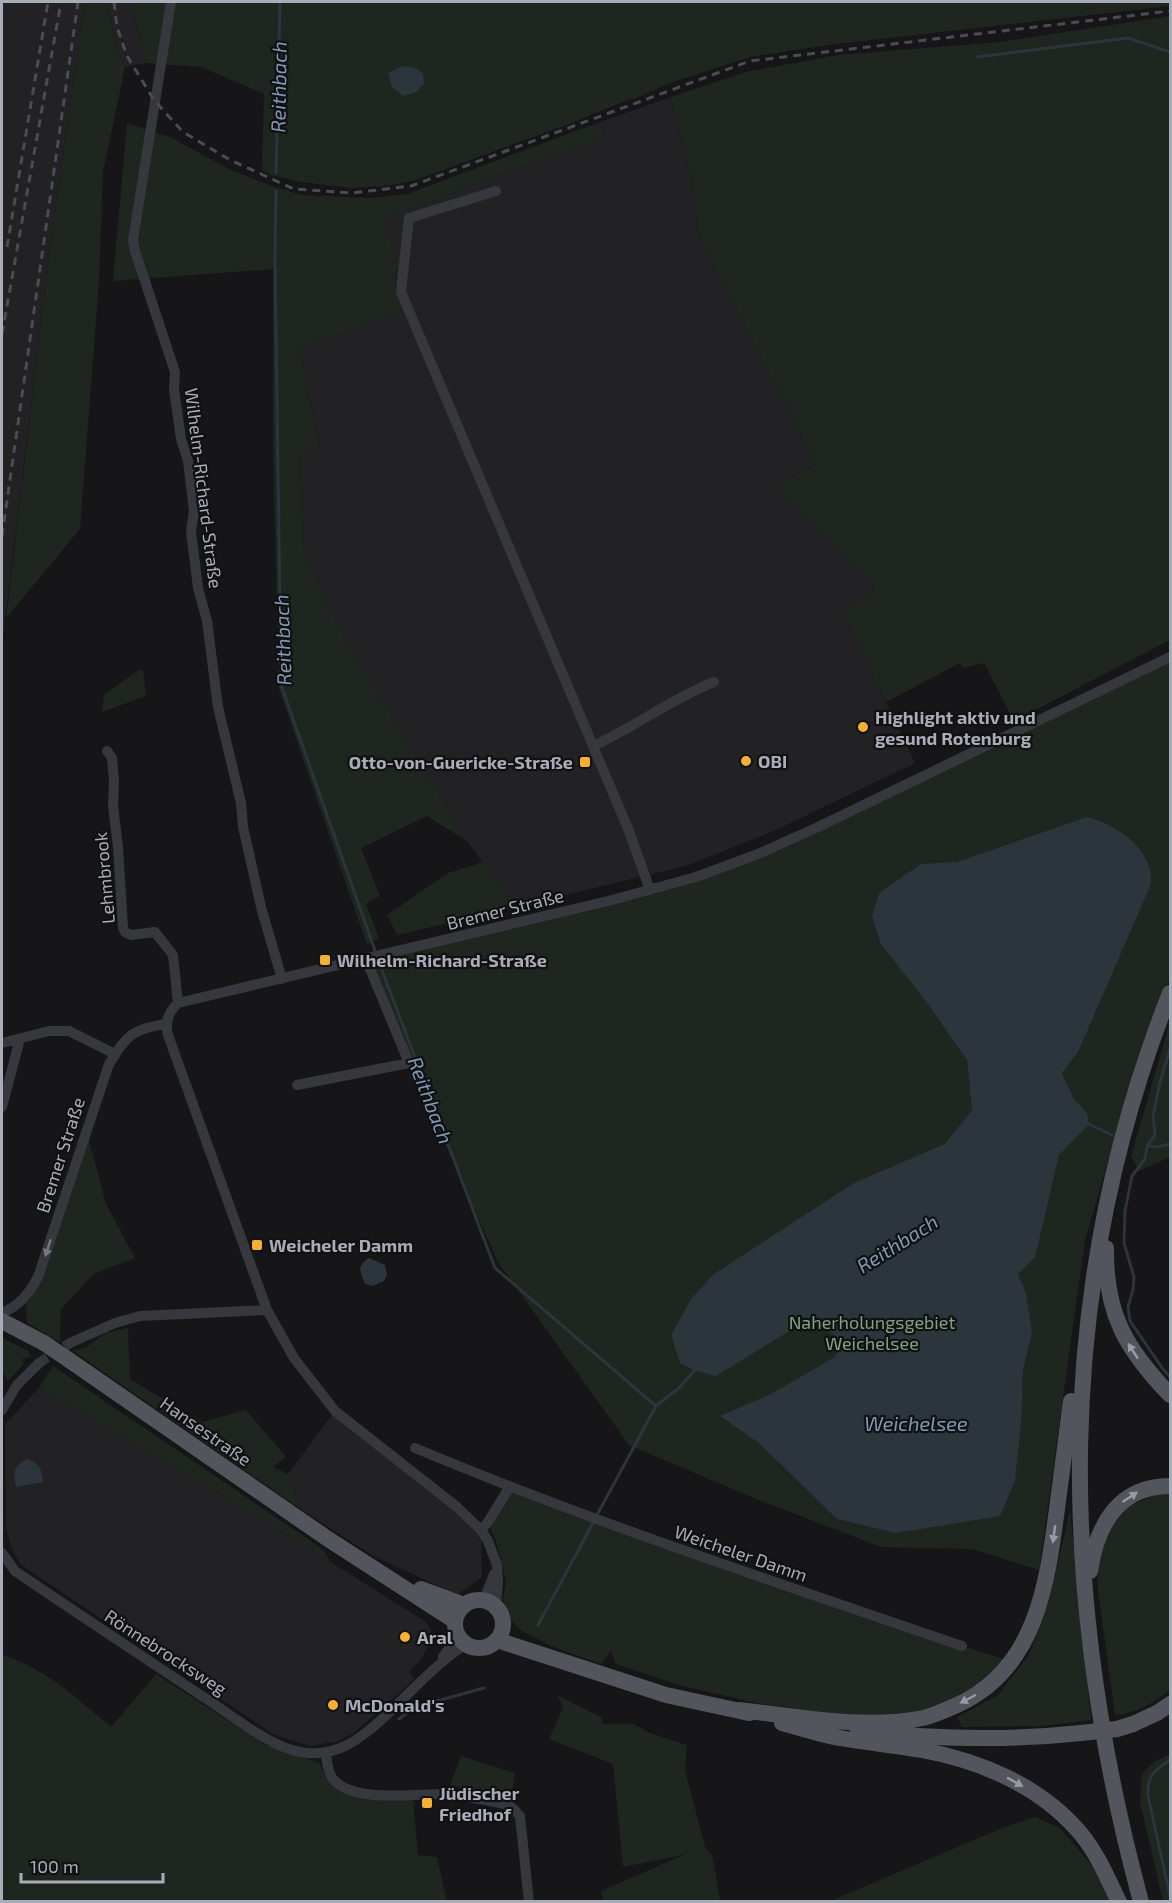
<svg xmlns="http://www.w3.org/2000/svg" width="1172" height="1903" font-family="'Exo 2',sans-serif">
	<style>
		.built { fill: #222225 }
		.green { fill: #1e261f }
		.water { fill: #2c353c }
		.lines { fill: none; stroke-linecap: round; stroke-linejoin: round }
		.stream { stroke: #2c353c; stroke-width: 3 }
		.street-tunnel { stroke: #333438; stroke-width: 10; stroke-dasharray: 10 5; stroke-linecap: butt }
		.street { stroke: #37383d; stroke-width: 10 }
		.primary { stroke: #53555c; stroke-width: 16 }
		.rail { stroke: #4a4c52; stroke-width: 3; stroke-dasharray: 8 6; stroke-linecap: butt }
		.primary-bridge { stroke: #53555c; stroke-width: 16 }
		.oneway { fill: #757881 }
		.oneway2 { fill: #979ba6 }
		.poi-dot { fill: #f2b134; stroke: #111113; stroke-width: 2 }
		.labels { text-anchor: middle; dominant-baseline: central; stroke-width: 4.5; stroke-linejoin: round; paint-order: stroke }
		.street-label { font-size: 18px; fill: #a8adb8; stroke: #111113 }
		.poi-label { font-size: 18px; font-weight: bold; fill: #a8adb8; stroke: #111113; text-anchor: start }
		.park-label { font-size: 18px; fill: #7fa381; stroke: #111113 }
		.water-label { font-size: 20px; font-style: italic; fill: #7f9bb3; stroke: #111113 }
	</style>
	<rect width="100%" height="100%" fill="#161618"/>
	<!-- built -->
	<path class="built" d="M2,2H85L50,247L2,645Z
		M106,2H131L145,63L125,67L118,52Z
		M671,97L692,182L699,237L816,464L774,487L875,589L844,613L915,763L776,830L689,865L516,907L467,841L330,611L303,548L300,457L320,447L299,350L316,342L394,288L399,254L385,234L384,219L396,211L410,209L509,171L605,139L600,122Z
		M39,1388L267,1522L426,1622L431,1631V1641L422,1658L409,1672L415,1679L354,1733L339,1741L310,1746L286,1739L273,1734L20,1564L11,1547L6,1527L5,1424Z
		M335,1411L481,1530L482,1577L457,1595L370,1554L302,1510L288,1474Z"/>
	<!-- green -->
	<path class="green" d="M85,2H106L118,52L125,67L103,172L99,282L80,529L6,618L50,247Z
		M131,2H1170V6L828,45L750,57L670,83L634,99L632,98L569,124L413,181L385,186L351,188L301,182L270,175L262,170L264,94L201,67L145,63Z
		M1170,16V640L1014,721L984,663L963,668L960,663L886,702L844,613L875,589L774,487L816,464L699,237L692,182L671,97L746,72L837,55L999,42Z
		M600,122L605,139L513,170L410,209L396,211L384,219L385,234L399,254L400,264L396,270L394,288L401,312L316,342L299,350L320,447L300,457L303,548L330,611L467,841L427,816L361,848L380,896L366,904L379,938L367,945L279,689L273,446V269L113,281L127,123L172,138L231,170L272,186L302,195L371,198L407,194Z
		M1170,657V978L1140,1051L1085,1240L1039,1570L972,1549L881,1547L751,1497L629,1445L498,1262L409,1063L366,959L608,901L758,854Z
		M143,669L146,696L102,712L104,695L137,671Z
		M483,862L516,907L397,935L387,915L448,873Z
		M1170,1022V1157L1139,1171L1131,1156Z
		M86,1129L106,1204L135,1258L94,1274L61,1309L60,1342L27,1323L26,1297Z
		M128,1328L130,1379L202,1422L246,1410L286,1457L273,1467L288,1474L302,1510L72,1350L85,1348L106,1333Z
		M2,1338L28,1351L32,1357L22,1359L24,1364L8,1381L2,1371Z
		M53,1366L324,1550L330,1562L267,1522L39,1388Z
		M509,1488L962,1646L1006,1660L991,1678L944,1703L897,1717L858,1718L756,1703L679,1685L616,1664L611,1650L601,1664L551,1646L522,1631L510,1620L503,1600L506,1581L497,1544L488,1522Z
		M1170,1493V1690C1153,1703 1137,1713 1115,1715L1098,1590L1097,1569L1110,1527L1129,1506L1155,1495Z
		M1070,1510L1091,1720L1042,1726L962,1727L957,1717L998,1695L1029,1655L1049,1602Z
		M2,1655C44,1667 78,1699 111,1727L156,1674L264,1744L319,1763L329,1783L361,1797L413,1799L418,1855L437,1857L447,1901H2Z
		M557,1695L601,1717L603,1724H633L650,1733L687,1745L685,1770L705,1847L712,1855L720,1901H603L601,1891L686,1854L623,1867L613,1764L549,1739L563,1707Z
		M1170,1754V1901H1163L1140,1803L1142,1774L1154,1762Z
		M461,1756L515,1773L511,1801L450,1785Z
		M1035,1817L1060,1828L1102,1878L1113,1902H828L1007,1826Z"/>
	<!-- water -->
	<path class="water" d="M403,66L413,67L423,73L424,84L416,92L403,96L392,87L388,73Z
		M1087,817C1117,825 1154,849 1151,884L1078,1052L1062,1073L1074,1099L1087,1113L1089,1124L1059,1155L1035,1257L1018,1274L1026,1293L1032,1332L1023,1370L1021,1425L1015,1481L1000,1516L896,1533L837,1519L759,1443L720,1416L769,1395L835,1357L841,1341L823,1326L801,1324L716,1376L694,1370L680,1363L671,1335L691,1299L714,1274L854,1183L945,1144L972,1110L967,1060L928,1004L881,944L872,917L879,893L921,864L957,862Z
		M369,1258L385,1265L387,1275L384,1281L373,1286L365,1284C360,1270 356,1267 369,1258Z
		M27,1459C39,1463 42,1469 43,1482L16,1487C13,1472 13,1466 27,1459Z"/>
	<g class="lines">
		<!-- stream -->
		<path class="stream" d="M977,57L1128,38L1170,52
			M276,173L280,2
			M276,191L275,258L281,685L383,973L495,1268L656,1406L679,1388L697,1368
			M1170,1049L1160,1082L1153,1116L1155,1135L1147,1146L1145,1159L1132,1176L1125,1211L1124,1243L1134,1277L1133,1290L1128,1307L1130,1321L1163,1369L1170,1377
			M1087,1125L1089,1124L1112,1135
			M1147,1146L1157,1147L1170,1144
			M597,1515L656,1406
			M538,1625L594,1521
			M399,1719L415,1707L484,1688
			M1170,1760C1154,1772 1147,1774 1148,1796L1170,1896"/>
		<!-- street-tunnel -->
		<path class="street-tunnel" d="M39,1363L70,1343"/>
		<!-- street -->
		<path class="street" d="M171,2L133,240L135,251L175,372L174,389L181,439L188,461L194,511L191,531L198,588L207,621L218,707L241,803L243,827L262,911L282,979
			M496,191L409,218L401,292L629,831L650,890
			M593,746C635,727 671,699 714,682
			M107,751L112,758L114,781L113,806L118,847L123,928L125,932L131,935L155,932L173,955L178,1003
			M2,1043L49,1031H69L115,1054
			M297,1085L409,1063L366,959
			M2,1107L20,1039
			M2,1313C20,1305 28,1295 38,1277L109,1064C127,1036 131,1029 166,1024
			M70,1343L115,1323L140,1316L267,1310
			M2,1410L17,1385L39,1363
			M415,1448C594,1523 779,1583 962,1646
			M481,1530L488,1522L509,1488
			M2,1553L15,1571C78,1614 142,1656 205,1698C232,1715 268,1746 300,1752C316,1755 334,1752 349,1744C381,1726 412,1687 441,1663C450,1656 457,1648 468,1645
			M479,1600L486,1595L494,1574
			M496,1607L498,1580L497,1565L488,1541L481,1530L457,1507L335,1411L294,1358L267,1310L168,1035C165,1021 168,1013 178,1003L608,901L696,877L758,854L818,827L1170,657
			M443,1657L455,1640L457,1633
			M326,1752C327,1761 327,1771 333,1779C353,1803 413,1794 441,1794C455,1795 498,1801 510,1806C513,1808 517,1813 520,1816L529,1902"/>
		<!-- primary -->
		<path class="primary" d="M1106,1248C1105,1314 1126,1349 1170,1395
			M2,1321L44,1343
			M69,1360L328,1539L455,1621
			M1090,1571C1097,1524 1119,1486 1170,1486
			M421,1589L464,1605
			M455 1624a24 24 0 1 1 48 0a24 24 0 1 1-48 0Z
			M497,1640L666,1695L749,1713
			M738,1710C798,1716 863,1730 923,1718C935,1715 946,1710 957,1705C1036,1669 1047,1585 1057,1509C1062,1473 1066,1437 1071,1401
			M782,1723C801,1728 821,1735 840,1738C867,1743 895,1745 922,1750C981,1761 1041,1786 1081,1834C1097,1853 1108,1879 1119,1902
			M1133,1724L1157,1713L1170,1704
			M858,1731C932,1739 1007,1741 1081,1733
			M1141,1902C1058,1595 1052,1292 1170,993"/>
		<!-- rail -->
		<path class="rail" d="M114,2L117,27L127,56L154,100L183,132L230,160L294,189L352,193L411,186L750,61L1170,11
			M7,247L48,2
			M2,334L61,2
			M2,536L78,2"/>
		<!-- primary-bridge -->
		<path class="primary-bridge" d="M44,1343L69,1360
			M1081,1733L1117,1729L1133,1724"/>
	</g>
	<!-- one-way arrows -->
	<defs><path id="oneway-solid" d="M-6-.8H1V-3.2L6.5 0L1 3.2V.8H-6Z" transform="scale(1.5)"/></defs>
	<use class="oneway" href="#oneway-solid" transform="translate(48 1248) rotate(108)"/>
	<g class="oneway2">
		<use href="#oneway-solid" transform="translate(1133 1351) rotate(-123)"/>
		<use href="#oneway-solid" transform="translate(1130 1497) rotate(-34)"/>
		<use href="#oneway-solid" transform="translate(1054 1534) rotate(98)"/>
		<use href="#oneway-solid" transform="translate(968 1699) rotate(152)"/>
		<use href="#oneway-solid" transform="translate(1015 1782) rotate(29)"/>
	</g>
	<!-- markers -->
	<g class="poi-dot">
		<circle cx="863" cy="727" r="6"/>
		<circle cx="746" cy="761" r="6"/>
		<rect x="579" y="756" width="12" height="12" rx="3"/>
		<rect x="319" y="954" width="12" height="12" rx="3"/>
		<rect x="251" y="1239" width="12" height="12" rx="3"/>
		<circle cx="405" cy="1637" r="6"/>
		<circle cx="333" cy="1705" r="6"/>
		<rect x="421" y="1797" width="12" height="12" rx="3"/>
	</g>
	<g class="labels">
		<!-- street labels -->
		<g class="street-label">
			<text transform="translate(204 488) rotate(83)">Wilhelm-Richard-Straße</text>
			<text transform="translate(104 878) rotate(-95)">Lehmbrook</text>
			<text transform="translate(505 909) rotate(-14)">Bremer Straße</text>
			<text transform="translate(60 1155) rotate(-72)">Bremer Straße</text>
			<text transform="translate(206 1431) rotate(35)">Hansestraße</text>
			<text transform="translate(741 1553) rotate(19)">Weicheler Damm</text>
			<text transform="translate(166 1652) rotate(33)">Rönnebrocksweg</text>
		</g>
		<!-- poi labels -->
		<g class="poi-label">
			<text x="875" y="717">Highlight aktiv und<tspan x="875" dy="21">gesund Rotenburg</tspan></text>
			<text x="758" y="761">OBI</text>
			<text x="573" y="762" text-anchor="end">Otto-von-Guericke-Straße</text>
			<text x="337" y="960">Wilhelm-Richard-Straße</text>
			<text x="269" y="1245">Weicheler Damm</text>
			<text x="417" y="1637">Aral</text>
			<text x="345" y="1705">McDonald's</text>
			<text x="439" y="1793">Jüdischer<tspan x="439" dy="21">Friedhof</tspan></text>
		</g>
		<!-- park labels -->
		<g class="park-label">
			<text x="872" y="1322">Naherholungsgebiet<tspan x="872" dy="21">Weichelsee</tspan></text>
		</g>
		<!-- water labels -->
		<g class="water-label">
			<text transform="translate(278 87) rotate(-89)">Reithbach</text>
			<text transform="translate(282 640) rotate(-92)">Reithbach</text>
			<text transform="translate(431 1100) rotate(69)">Reithbach</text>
			<text transform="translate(897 1243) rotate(-32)">Reithbach</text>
			<text x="916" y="1423">Weichelsee</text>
		</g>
	</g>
	<!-- border -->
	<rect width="1172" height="1903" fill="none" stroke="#a8adb8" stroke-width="6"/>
	<!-- scale -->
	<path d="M21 1873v9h142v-9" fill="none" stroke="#a8adb8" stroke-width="3"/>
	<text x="30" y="1873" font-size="18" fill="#a8adb8" stroke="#111113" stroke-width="4.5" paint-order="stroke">100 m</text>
</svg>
